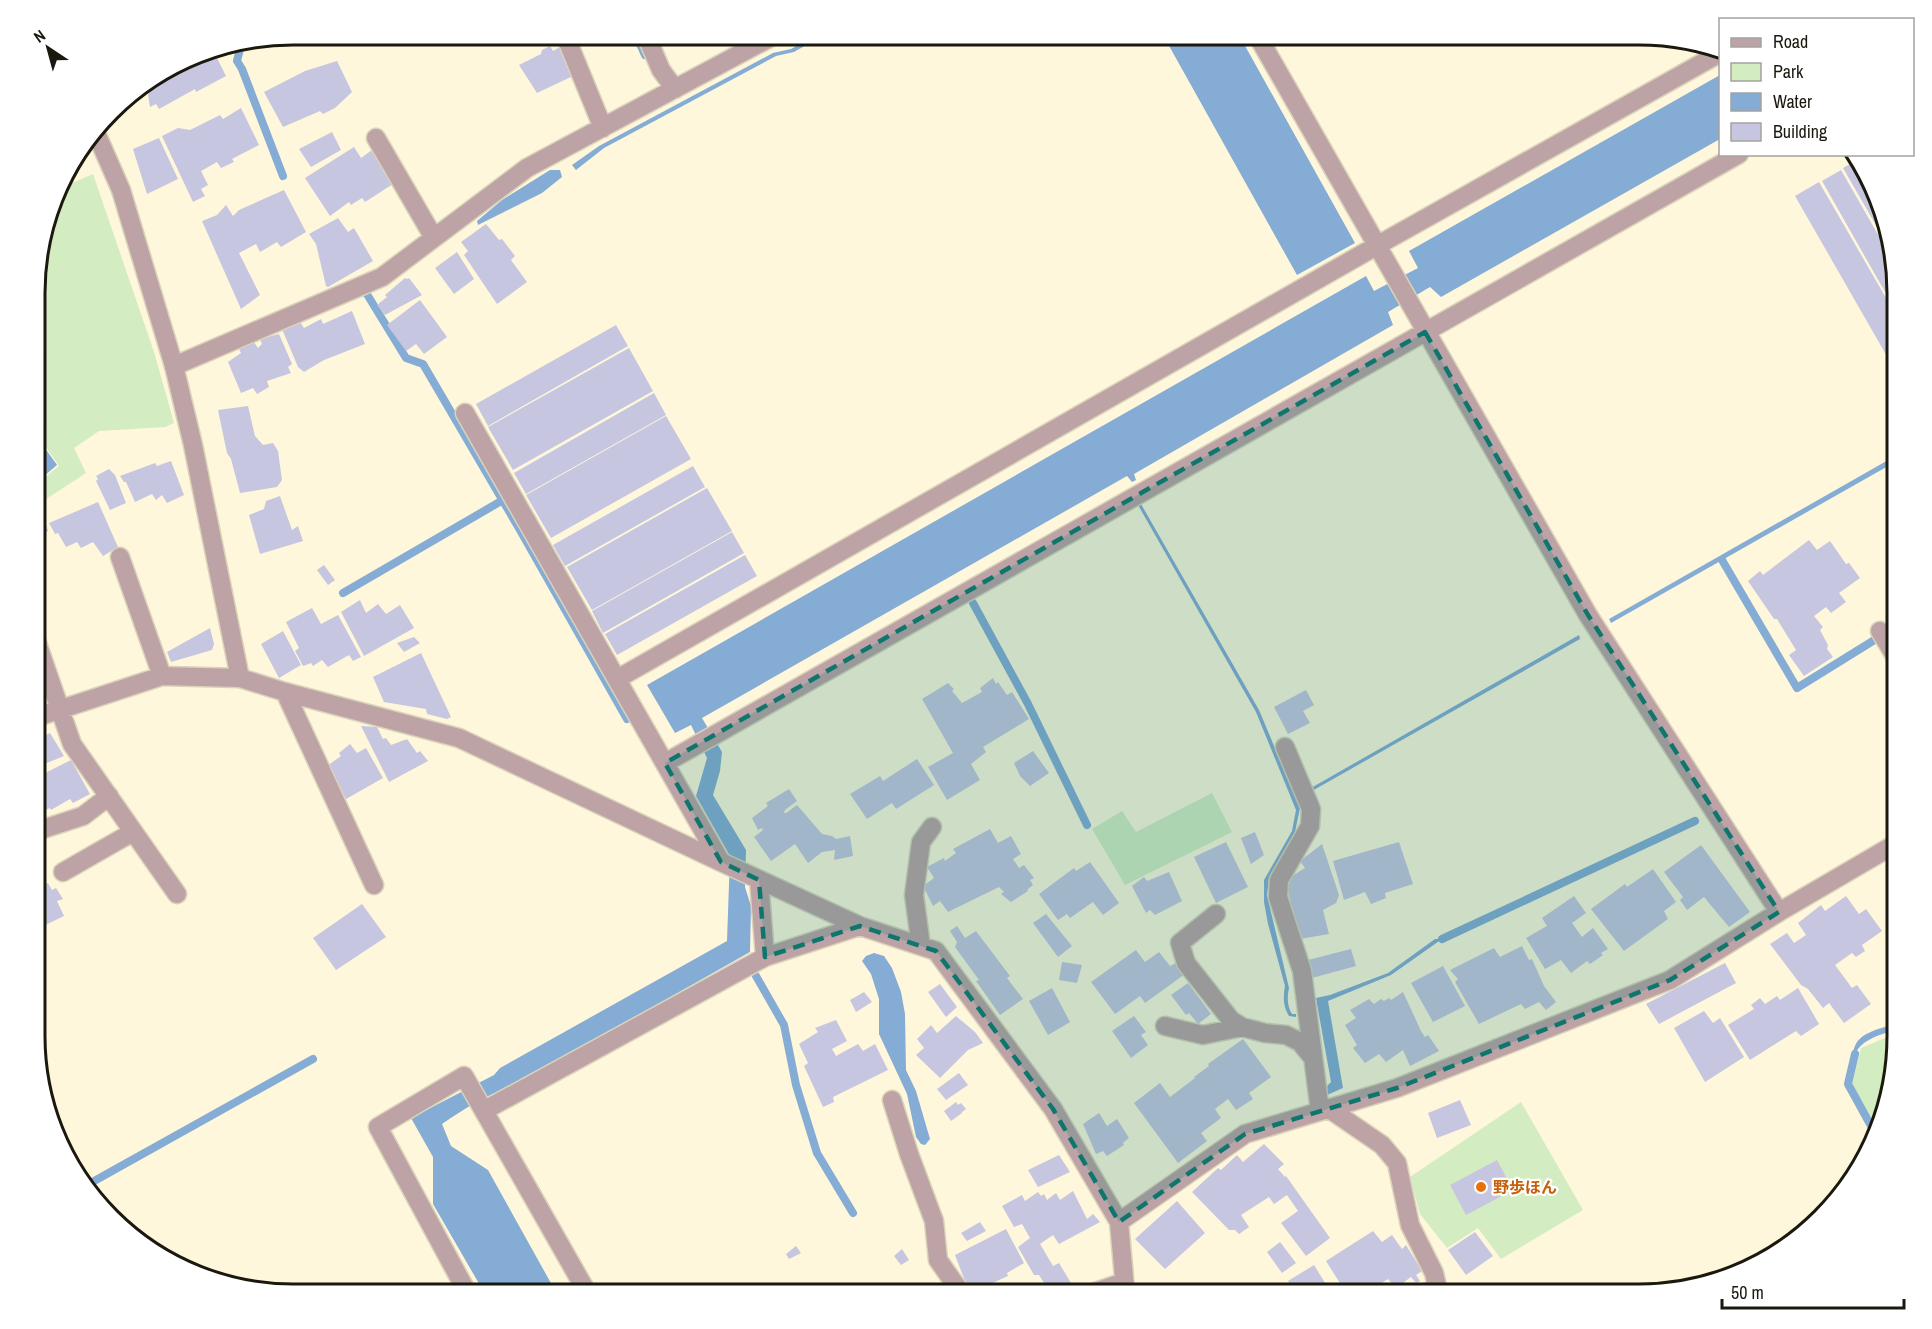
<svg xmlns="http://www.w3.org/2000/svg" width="1932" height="1329" font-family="'Archivo Narrow','Noto Sans JP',sans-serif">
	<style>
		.green { fill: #d4ecc2 }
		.water { fill: #85acd4 }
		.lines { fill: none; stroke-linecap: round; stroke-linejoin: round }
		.stream { stroke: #85acd4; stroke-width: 8 }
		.building { fill: #c6c6e0 }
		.minor-casing { stroke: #dad3ba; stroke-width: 21 }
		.tertiary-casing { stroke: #dad3ba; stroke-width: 21 }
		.minor { stroke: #bda2a6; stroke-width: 18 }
		.tertiary { stroke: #bda2a6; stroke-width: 18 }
		.marked { fill: #0f766e; fill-opacity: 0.2; stroke: #0f766e; stroke-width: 4.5; stroke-dasharray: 12 8; stroke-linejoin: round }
		.food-dot { fill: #e8710a; stroke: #fff; stroke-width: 2 }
		.labels { text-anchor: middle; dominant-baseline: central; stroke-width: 4.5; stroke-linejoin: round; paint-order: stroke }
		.food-label { font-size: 16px; font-weight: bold; fill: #c56008; stroke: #fff; text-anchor: start }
		.rim { fill: none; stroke: #1b180e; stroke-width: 3 }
	</style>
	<rect width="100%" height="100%" fill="#fef7db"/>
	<!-- green -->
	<path class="green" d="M93,174L154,352L174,423L165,427L99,431L74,448L86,473L37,505V484L59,466L37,434V259L58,189Z
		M1212,793L1232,832L1125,885L1092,829L1122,811L1136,832Z
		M1897,1033C1897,1060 1890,1107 1878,1131L1852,1085L1861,1048Z
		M1521,1102L1583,1210L1501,1259L1478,1228L1447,1248L1420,1214L1410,1177Z"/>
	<!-- water -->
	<path class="water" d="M817,35H824L794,52L776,56L604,148L576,170L572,165L599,146L773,53L791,49Z
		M1163,35H1239L1355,243L1297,275Z
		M1720,75V139L1441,297L1430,287L1388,312L1393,325L1134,474L1136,480L1132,482L1127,476L702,718L722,752L720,771L713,795L746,850L745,887L751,906L750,952L515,1085C488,1094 465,1108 442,1124L451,1146L488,1170L557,1294H485L433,1204V1157L411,1118L494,1075L500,1068L727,941L730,856L696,796L707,758L691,725L675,733L647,685L1366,276L1374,291L1418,268L1409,251Z
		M550,170H560L562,177L542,193L478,225L477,221L502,200Z
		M37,437L57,465L37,482Z
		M1897,455V461L1611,623L1609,619Z
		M1141,504L1259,710L1300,808L1294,837L1269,878L1267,895L1289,988C1287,997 1287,1006 1292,1014H1296V1017L1289,1016C1283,1007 1283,996 1285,986L1268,924L1264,902V880L1292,831L1296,810L1256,712L1138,505Z
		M1579,635L1580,639L1312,791L1311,788Z
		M1435,939H1442L1391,975L1328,1001L1343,1088L1327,1095L1326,1087L1331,1082L1316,998L1330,995L1388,973Z
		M874,953L884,956L892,968L901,992L905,1014L906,1070L916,1091L930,1139L925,1145L921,1144L916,1137L907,1094L879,1034V999L871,974L862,961L866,956Z
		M1897,1023V1029C1881,1035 1863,1038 1855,1054H1853C1855,1032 1878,1030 1897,1023Z"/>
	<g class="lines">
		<!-- stream -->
		<path class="stream" d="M636,35L645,55
			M241,45L237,61L242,69L283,176
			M365,291L406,358L423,364L520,530L627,719
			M1722,560L1797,688L1897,626
			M343,593L503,500
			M973,603L1028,704L1087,825
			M1442,939L1695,821
			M756,976L784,1025L796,1085L817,1153L853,1213
			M1855,1054L1848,1084L1876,1135
			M87,1185L313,1059"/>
	</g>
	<!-- building -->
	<path class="building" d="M469,35H498L474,46Z
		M550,46L553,51L560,47L573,76L537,93L519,65L541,54L542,50Z
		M222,49L223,50L216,56L226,76L196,92L195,89L159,109L156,104L150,107L148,95L151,90L185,67L182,62L194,54Z
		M337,61L352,92L335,108L323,114L320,111L283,127L264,92L305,71Z
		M241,108L259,145L232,159L234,162L221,168L217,162L201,171L208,185L201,189L205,196L193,202L162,136L178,128L190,130L220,115L223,119Z
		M332,132L341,150L311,167L299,149Z
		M159,138L178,179L147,194L133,149Z
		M354,147L361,158L372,150L385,167L382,169L393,184L365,202L362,198L351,205L349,202L330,216L305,178Z
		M1859,159L1863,164L1885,241L1843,168Z
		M1841,170L1892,259L1897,276V313L1822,181Z
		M1819,182L1897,317V362L1892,365L1795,196Z
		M284,190L306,232L281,247L277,242L260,252L256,244L239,253L260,295L241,309L202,221L217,215L226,205L233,216L239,210Z
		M338,218L348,232L354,228L373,261L328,287L326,286L316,244L309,234Z
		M486,224L499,240L502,239L515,256L511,260L527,282L497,304L464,255L468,251L461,242Z
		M457,252L474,279L454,294L435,268Z
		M405,278L407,279L409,278L422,295L385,315L377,305L387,297L385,295Z
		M420,300L447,337L424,354L416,344L406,351L387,325Z
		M352,311L365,344L324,360L304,372L298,367L282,329L299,320L304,328L321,319L323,324Z
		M616,325L628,346L488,426L476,404Z
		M279,334L292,364L288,367L291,373L267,381L269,387L257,394L253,388L241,393L228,362L241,353L238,347L253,341L258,348L262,344L260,339Z
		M629,348L653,391L513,470L488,427Z
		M654,393L666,415L526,494L514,473Z
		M248,406L255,436L263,445L273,443L278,451L282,480L277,487L240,493L231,459L227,453L218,410Z
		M666,416L691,459L551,538L526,495Z
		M171,461L184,495L167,503L162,495L156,500L152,494L135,502L126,482H124L120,476L155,463L157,466Z
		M693,466L705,487L565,566L553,545Z
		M109,469L115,475L126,503L110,510L96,481L98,479L96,476Z
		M707,488L732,531L592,610L567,567Z
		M280,496L292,530L298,526L303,541L260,554L249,515L264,509L266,501Z
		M98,502L118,547L103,556L93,542L81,548L77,542L66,547L58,533L55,534L49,523Z
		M44,518L48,531L39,537L37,534V522Z
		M732,532L744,553L603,633L592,611Z
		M1809,540L1817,550L1830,541L1846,564L1849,563L1860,578L1839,593L1846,602L1831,613L1826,607L1814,616L1823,627L1820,630L1828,645L1827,649L1833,657L1804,676L1789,655L1796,650L1777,619H1774L1748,581L1760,571L1763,575Z
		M745,555L757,576L617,655L605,634Z
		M324,565L335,580L328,585L317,570Z
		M360,600L366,613L378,604L386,614L400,605L414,628L364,656L341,612Z
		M312,608L321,624L338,615L361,657L353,661L349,655L328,667L322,660L313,666L311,663L303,666L295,651L299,648L286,622Z
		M210,628L214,644L212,650L171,662L167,652Z
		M283,631L301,665L279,678L261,644Z
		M414,637L420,643L404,652L397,643Z
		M421,653L451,717L447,719L427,714L426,709L384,702L373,677Z
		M993,678L996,684L998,682L1007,695L1012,692L1029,719L983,747L986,752L971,764L980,780L947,800L928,767L953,753L922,699L948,683L954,689L952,691L962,703L982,692L980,688Z
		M1306,690L1314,705L1303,711L1310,723L1288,734L1274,707Z
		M361,726L377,727L383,739L386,738L391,745L407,739L417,753L420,751L428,761L389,782Z
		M50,733L64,756L37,767V739Z
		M350,744L357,753L366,748L383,778L346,799L327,766L341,756L339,753Z
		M1033,751L1049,773L1030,786L1020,776L1014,763Z
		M917,759L934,785L896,809L892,803L867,819L850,794L880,776L883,781Z
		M71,760L90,794L73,803L70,799L51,810L50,808L37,814V777Z
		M789,789L797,801L785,810L784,813H786L797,805L822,834L832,836L836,839L850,836L853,856L834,860L835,850L822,852L808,863L795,844L771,861L754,837L763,830L762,828L758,830L752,818L768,806L766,803Z
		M990,829L998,843L1011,836L1021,854L1013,859L1019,868L1024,865L1034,878L1030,880L1033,885L1027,890L1028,891L1011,902L1001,894L1004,892L999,887L948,912L940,901L933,906L923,886L934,878L927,867L944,858L945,861L956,853L953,849Z
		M1255,832L1264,855L1251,864L1241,838Z
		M1226,842L1248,887L1216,903L1194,857Z
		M1399,842L1413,884L1385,893L1386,898L1371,904L1365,892L1344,900L1333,861Z
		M1322,844L1339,895L1336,903L1323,910L1329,934L1300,939L1287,888L1292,876L1305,868L1300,861Z
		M1701,845L1750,912L1729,927L1704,897L1687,910L1680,900L1683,897L1664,872Z
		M1090,862L1119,903L1103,915L1093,902L1070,918L1067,914L1058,920L1039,894L1074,868L1076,871Z
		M1653,869L1676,902L1664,911L1668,919L1624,951L1591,909L1625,884L1627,887Z
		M1169,872L1182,901L1155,915L1150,910L1146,913L1132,886L1144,877L1147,881Z
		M48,883L52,890L56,888L63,899L57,901L64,916L37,929V886L39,888Z
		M1574,896L1586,913L1572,923L1582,937L1593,928L1608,949L1601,953L1603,955L1590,964L1587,961L1571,973L1561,960L1545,969L1526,938L1547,926L1542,918Z
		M1846,896L1859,914L1866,909L1882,931L1862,945L1865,951L1856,957L1852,953L1835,965L1852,988L1857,985L1871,1004L1844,1023L1829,1003L1823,1008L1808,989L1801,985L1770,944L1787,933L1794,943L1806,935L1798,923L1821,905L1825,911Z
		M362,904L386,937L336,970L313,938Z
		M1046,914L1072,946L1058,957L1033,923Z
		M957,926L965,938L976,931L1010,976L1007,978L1023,999L1000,1015L976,981L979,980L955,947L957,942L950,931Z
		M1522,946L1529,960L1532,959L1544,986L1556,1002L1546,1010L1539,1002L1525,1009L1521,1004L1479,1024L1455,982L1458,979L1450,970L1494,948L1500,957Z
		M1351,949L1356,966L1312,978L1308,960Z
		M1136,950L1145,962L1159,952L1170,966L1176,963L1185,974L1145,1003L1140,996L1115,1014L1091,982Z
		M1062,962L1082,965L1077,983L1059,980Z
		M1725,963L1736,983L1659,1024L1646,1004Z
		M1443,966L1465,1006L1433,1022L1411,983Z
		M1188,983L1211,1014L1198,1024L1189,1013L1186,1015L1171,995Z
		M940,984L957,1007L946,1017L928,992Z
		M1052,988L1070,1022L1048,1035L1029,1001Z
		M1798,988L1819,1024L1801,1036L1796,1031L1750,1060L1728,1025L1754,1009L1751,1005L1760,998L1765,1004L1777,996L1780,1000Z
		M864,992L872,1002L856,1012L850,1000Z
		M1403,992L1421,1031L1425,1037L1428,1035L1439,1051L1410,1066L1403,1050L1386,1062L1379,1054L1365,1063L1353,1048L1357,1045L1345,1025L1356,1018L1350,1010L1369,999L1374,1004L1381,999L1384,1001L1389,998L1391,1000Z
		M1704,1011L1713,1023L1720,1018L1744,1057L1705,1082L1674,1028Z
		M956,1016L975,1032L983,1043L968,1050L940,1078L916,1055L924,1048L917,1039L931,1025L937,1033Z
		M1134,1016L1146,1032L1141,1035L1148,1045L1131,1058L1112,1031Z
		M836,1020L847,1041L832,1049L836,1056L858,1044L863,1051L875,1044L888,1070L833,1097L834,1102L823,1107L804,1066L808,1063L799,1044L818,1032L815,1028Z
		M1243,1039L1271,1077L1249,1093L1253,1099L1236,1110L1228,1099L1215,1109L1221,1118L1201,1133L1207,1141L1178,1163L1134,1103L1160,1083L1170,1097L1195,1078L1194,1077L1209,1066L1208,1064Z
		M959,1073L968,1085L946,1100L937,1089Z
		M1460,1100L1471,1125L1437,1138L1428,1113Z
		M956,1102L958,1105L961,1103L966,1109L962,1112V1113L951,1121L944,1111Z
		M1099,1113L1107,1126L1117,1119L1129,1138L1123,1143L1124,1145L1107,1156L1103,1151L1096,1154L1083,1124Z
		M1264,1144L1284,1164L1278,1169L1285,1177L1286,1176L1330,1238L1306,1256L1281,1223L1298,1211L1287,1195L1274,1204L1269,1197L1241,1215L1249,1227L1239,1234L1235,1230H1229L1192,1192L1218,1168L1221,1170L1237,1155L1243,1162Z
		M1059,1155L1070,1172L1038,1187L1028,1170Z
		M1497,1160L1513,1190L1466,1215L1450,1185Z
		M1073,1191L1087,1219L1093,1214L1100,1222L1059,1244L1053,1235L1040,1244L1053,1266L1059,1263L1074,1288L1063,1294H1051L1039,1275H1034L1018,1247L1030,1238L1022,1224L1014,1227L1002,1206L1022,1195L1025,1201L1038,1192L1041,1196L1044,1194L1047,1200L1056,1193L1060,1200Z
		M1177,1201L1205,1233L1165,1269L1135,1239Z
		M980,1222L986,1231L967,1241L961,1233Z
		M1006,1229L1024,1263L1007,1273L1008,1276L975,1291L965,1281L955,1255Z
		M1373,1231L1382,1242L1392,1235L1402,1249L1406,1245L1422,1271L1416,1275L1420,1281L1416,1283L1411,1277L1396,1288L1388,1279L1368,1291L1369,1293L1367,1294H1334L1343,1288L1326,1261Z
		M1475,1232L1493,1256L1466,1275L1448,1250Z
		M1280,1242L1296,1263L1282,1273L1267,1252Z
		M796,1246L801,1253L789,1259L786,1254Z
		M902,1249L909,1260L901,1265L894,1256Z
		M1314,1265L1332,1294H1296L1288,1281Z
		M949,1287L954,1294H936L934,1292L938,1289L941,1292Z"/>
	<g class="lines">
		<!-- minor casing -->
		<g class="minor-casing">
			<path id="minor" d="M565,35L603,128
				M646,35L661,70L675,89
				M1257,35L1588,615L1779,912
				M376,138L434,238
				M174,366L382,277L527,168L775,35
				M465,413L721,862
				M120,557L162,676
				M1880,631L1897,659
				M37,643L72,744L177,894
				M617,679L1378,245L1720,53
				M285,692L374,885
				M37,717L162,676L240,678L285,692L459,738L721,862L860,926L936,951L1053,1109L1119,1222L1125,1289L1128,1294
				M1285,747L1311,809L1310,826L1279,880L1278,897L1302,971L1320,1111
				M665,763L1739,154
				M40,830L83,816L109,796
				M63,872L133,832
				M759,880L765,957
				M1216,914L1180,943L1186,963L1231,1020L1242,1027L1265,1033L1286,1035L1300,1042L1313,1058
				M921,946L914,895L921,842L932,827
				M1165,1026L1203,1035L1242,1027
				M892,1100L909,1154L934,1221L938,1260L962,1294
				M1328,1108L1382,1145L1397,1163L1410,1225L1434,1273L1437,1286L1425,1294
				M485,1110L765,957L860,926
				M1119,1222L1245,1134L1397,1088L1670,980L1779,912L1897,843
				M468,1294L378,1127L464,1076L588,1294
				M1090,1294L1124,1282"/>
		</g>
		<!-- tertiary casing -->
		<g class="tertiary-casing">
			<path id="tertiary" d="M96,133L121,190L174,366L193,445L240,678"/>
		</g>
		<!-- minor -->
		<use href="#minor" class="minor"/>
		<!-- tertiary -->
		<use href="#tertiary" class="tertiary"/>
	</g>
	<!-- marked area -->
	<path class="marked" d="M1425,332L1588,615L1779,912L1670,980L1397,1088L1245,1134L1119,1222L1053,1109L936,951L860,926L765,957L759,880L721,862L665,763Z"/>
	<!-- markers -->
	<circle class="food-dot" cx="1481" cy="1187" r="6"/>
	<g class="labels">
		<!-- food labels -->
		<g class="food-label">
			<text x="1493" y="1187">野歩ほん</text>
		</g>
	</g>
	<!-- crop -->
	<path d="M0 0H1932V1329H0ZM293 45H1639A248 248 0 0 1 1887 293V1036A248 248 0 0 1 1639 1284H293A248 248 0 0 1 45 1036V293A248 248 0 0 1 293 45Z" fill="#fff" fill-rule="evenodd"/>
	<path class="rim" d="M293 45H1639A248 248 0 0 1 1887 293V1036A248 248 0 0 1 1639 1284H293A248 248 0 0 1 45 1036V293A248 248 0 0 1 293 45Z"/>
	<!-- legend -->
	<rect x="1719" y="18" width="195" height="138" fill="#ffffff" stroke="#a4a39f" stroke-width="1.5"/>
	<rect x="1731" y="38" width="30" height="9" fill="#bda2a6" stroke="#a4a39f" stroke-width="1.5"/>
	<text x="1773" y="48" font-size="18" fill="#1b180e">Road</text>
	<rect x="1731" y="63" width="30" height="18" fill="#d4ecc2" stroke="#a4a39f" stroke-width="1.5"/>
	<text x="1773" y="78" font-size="18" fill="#1b180e">Park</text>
	<rect x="1731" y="93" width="30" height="18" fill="#85acd4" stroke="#a4a39f" stroke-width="1.5"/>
	<text x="1773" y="108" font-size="18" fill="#1b180e">Water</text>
	<rect x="1731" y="123" width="30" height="18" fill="#c6c6e0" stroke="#a4a39f" stroke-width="1.5"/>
	<text x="1773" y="138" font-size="18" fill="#1b180e">Building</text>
	<!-- north arrow -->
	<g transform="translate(48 48) rotate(324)" stroke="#ffffff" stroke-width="4.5" paint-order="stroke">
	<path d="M0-4.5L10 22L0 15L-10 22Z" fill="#1b180e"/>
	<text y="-9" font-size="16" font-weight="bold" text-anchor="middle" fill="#1b180e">N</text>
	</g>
	<!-- scale -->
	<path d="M1722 1299v9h182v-9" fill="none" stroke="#1b180e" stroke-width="3"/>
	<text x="1731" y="1299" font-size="18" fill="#1b180e" stroke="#ffffff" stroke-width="4.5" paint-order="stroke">50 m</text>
</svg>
